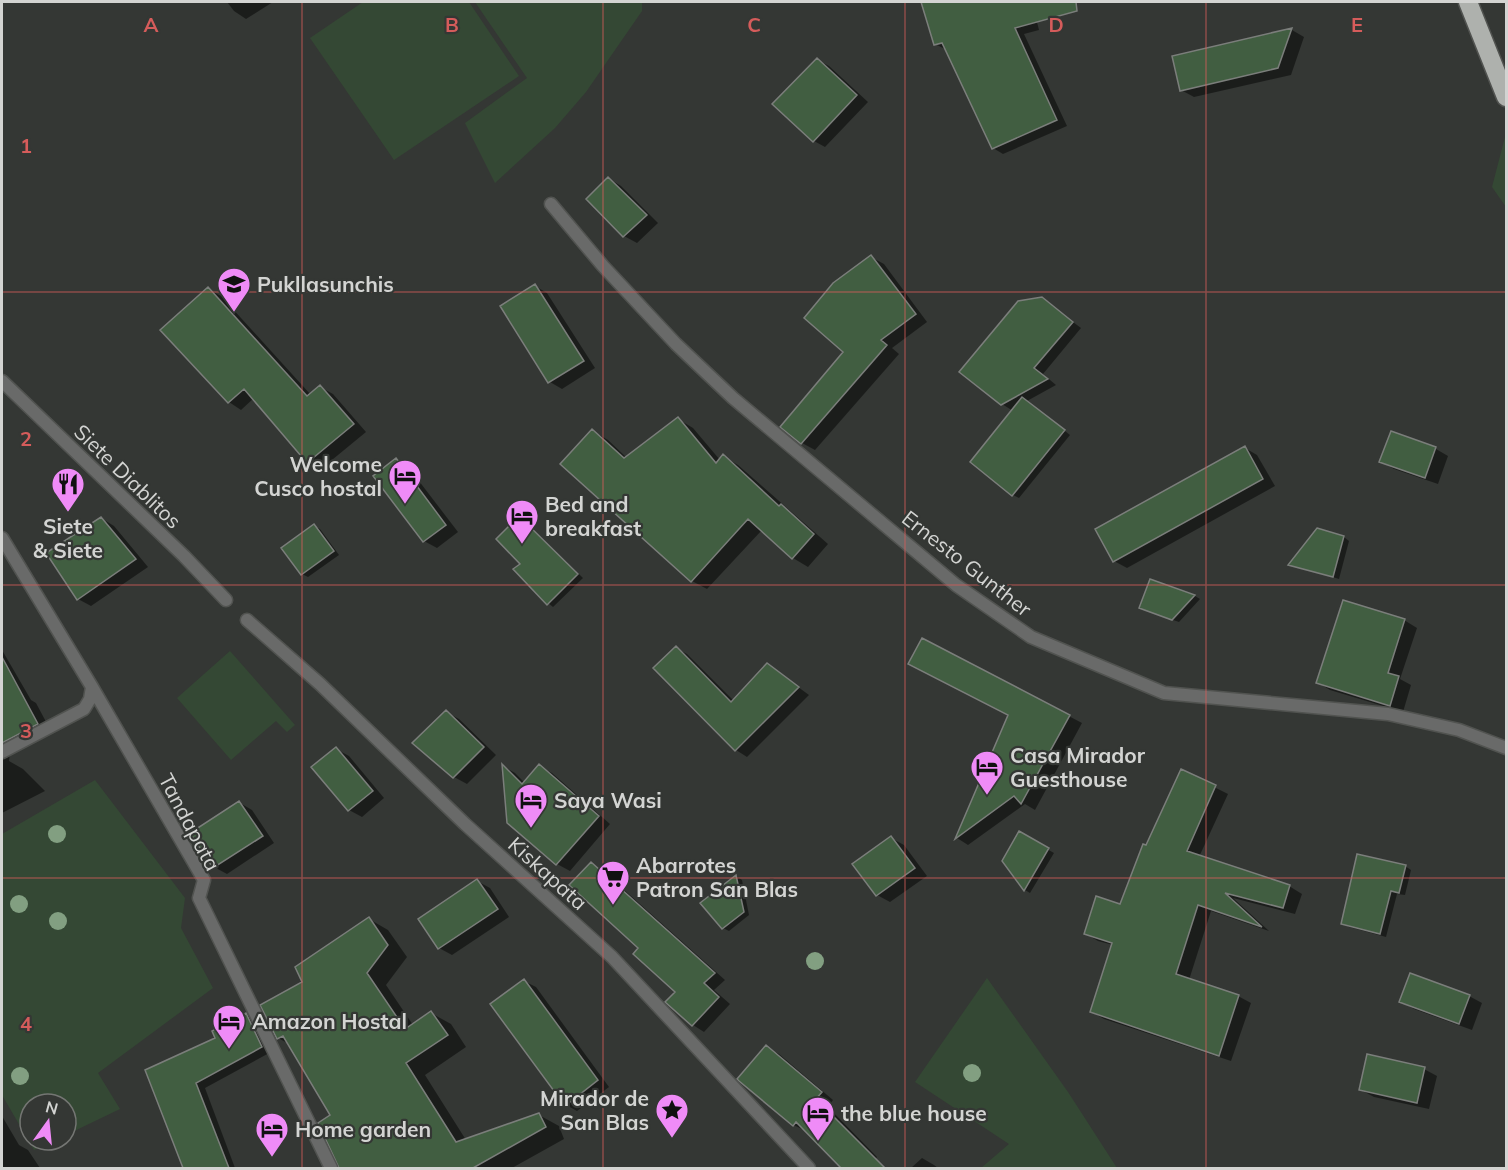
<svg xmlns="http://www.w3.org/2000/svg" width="1508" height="1170" font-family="Mulish,sans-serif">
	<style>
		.green { fill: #344834 }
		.shadow { fill: #0007 }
		.building { fill: #415e41; stroke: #7b7e7b; stroke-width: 1.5 }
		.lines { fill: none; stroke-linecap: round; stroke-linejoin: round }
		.street-casing { stroke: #515350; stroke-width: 15 }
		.highway-casing { stroke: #515350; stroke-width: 21 }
		.street { stroke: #696a69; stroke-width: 12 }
		.highway { stroke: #aeb1ad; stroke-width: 18 }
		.tree { fill: #829f81 }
		.grid { fill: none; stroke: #d55c5b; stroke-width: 1.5; stroke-opacity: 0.55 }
		.labels { text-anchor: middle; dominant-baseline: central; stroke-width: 4.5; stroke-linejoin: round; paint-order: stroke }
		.poi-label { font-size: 21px; font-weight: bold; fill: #d3d4d2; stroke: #343734; text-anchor: start }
		.street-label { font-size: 21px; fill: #d3d4d2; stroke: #343734 }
		.grid-label { font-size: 20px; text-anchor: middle; font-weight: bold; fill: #d55c5b; stroke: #343734; stroke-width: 4.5; stroke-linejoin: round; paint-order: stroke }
	</style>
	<rect width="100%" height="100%" fill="#343734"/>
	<!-- green -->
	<path class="green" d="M363,2H469L519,76L394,160L310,38Z
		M475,2H642V11L586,92L555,128L495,183L465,123L527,78Z
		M1506,133V207L1492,187Z
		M230,651L295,725L287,732L276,721L231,760L177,698Z
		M95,780L185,898L181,928L213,988L98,1073L120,1109L66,1135V1104H30V1140H55L34,1150L2,1095V834Z
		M987,978L1068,1092L1117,1168H981L1009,1144L915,1082Z"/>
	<!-- shadow -->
	<path class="shadow" d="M227,2H273L246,19L234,11Z
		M923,2H1032L1039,30L1024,34L1067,126L1003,154L993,148L947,50L935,44Z
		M1292,30L1304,37L1291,75L1194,97L1181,90L1174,57Z
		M818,60L829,66L868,102L825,147L814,141Z
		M608,178L621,186L658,223L637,243L624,236Z
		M871,257L884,264L927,322L892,348L899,354L815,450L802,443L782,426L845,352Z
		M535,286L547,293L595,368L562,389L550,382Z
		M208,289L221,296L311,395L320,387L333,394L366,432L321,469L308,462L254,398L241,410L229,402Z
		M1041,298L1081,328L1043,374L1056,385L1027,401L1070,435L1019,498L1013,495V411L1002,404Z
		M678,419L693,428L720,460L723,456L738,465L828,544L808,567L793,558L762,530L707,589L692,581L563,464L593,431L608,440L627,458Z
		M1392,433L1436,449L1448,456L1438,484L1394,469L1381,462Z
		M1245,448L1257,455L1275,486L1127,568L1114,561Z
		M397,460L409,468L458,532L437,548L424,541Z
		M101,518L114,526L148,567L91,606L78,599Z
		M519,518L525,521L583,578L553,607L548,603Z
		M314,526L320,529L339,555L308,577L302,574Z
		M1344,537L1349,541L1339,579L1291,564Z
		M1151,580L1195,596L1200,599L1179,622L1147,611L1141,608Z
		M1404,620L1417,628L1400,679L1411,685L1403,712L1330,690L1317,682Z
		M923,640L1082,723L1035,810L1025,804L968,845L957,838L1010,715Z
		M676,648L687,654L734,701L768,665L809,695L747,757L736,750Z
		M2,650L31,700L36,703L52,733L10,754L9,761L23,769L45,791L2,813Z
		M446,712L459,719L496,755L467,784L454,777L415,743Z
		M336,749L349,756L384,798L362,817L349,810Z
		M503,766L515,773L525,783L539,766L552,773L610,824L570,871L557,864L508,823Z
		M1182,771L1228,794L1199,857L1289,886L1302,894L1295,914L1233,898L1269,931L1211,911L1189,980L1238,996L1251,1003L1231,1061L1104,1019L1092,1012L1113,945L1098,941L1086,934L1121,906Z
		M240,803L252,810L274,843L227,874L214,867Z
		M1019,833L1054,853L1030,893L1025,890L1004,860Z
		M891,838L904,845L927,876L890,902L877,895Z
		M591,864L603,871L725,980L714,990L730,1004L704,1032L693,1025L677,992L641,948Z
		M1405,866L1411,870L1405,895L1397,894L1386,937L1349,927L1343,923Z
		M736,876L742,880L749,915L729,931L723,928Z
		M477,881L490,888L509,917L452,955L439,948Z
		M369,919L388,930L407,957L386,985L413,1025L431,1013L451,1024L466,1047L425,1075L466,1140L539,1115L559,1126L564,1139L512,1168H340L332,1115L289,1044L278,1038L304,982Z
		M524,981L536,987L609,1087L577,1111L566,1105Z
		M1469,996L1482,1003L1472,1030L1414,1009L1401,1002Z
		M246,1014L255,1020L271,1052L205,1088L235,1168H185L147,1071L218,1039Z
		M766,1047L779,1054L833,1100L828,1107L877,1157L869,1168H843L807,1131L793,1125Z
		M1424,1069L1437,1076L1429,1109L1374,1097L1361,1090Z
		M2,1116L19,1145L28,1150L40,1168H2Z
		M922,1158L934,1165L938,1168H911Z"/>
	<!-- building -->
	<path class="building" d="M921,2H1076L1077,11L1015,28L1057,120L992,149L942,43L934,45Z
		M1292,28L1278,68L1180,91L1172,56Z
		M817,58L857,95L813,142L772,104Z
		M608,177L647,215L623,237L586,199Z
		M871,255L916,314L881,340L887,345L801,444L780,427L843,352L804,318L833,283Z
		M535,284L584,361L548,383L500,306Z
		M208,287L307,396L320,385L354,424L307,463L244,389L228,403L160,330Z
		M1042,297L1073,322L1034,368L1048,379L1001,405L959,372L1018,301Z
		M1022,397L1065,430L1012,496L970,462Z
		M678,417L716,463L723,454L779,506L781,504L814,534L792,559L748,519L691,582L560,464L592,429L624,458Z
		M1391,431L1436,447L1425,478L1379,462Z
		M1245,446L1263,479L1113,562L1095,529Z
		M396,458L446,525L423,542L373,476Z
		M519,516L578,574L547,605L513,569L520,564L496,539Z
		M101,517L136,559L77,600L46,553Z
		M314,524L334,551L301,575L281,548Z
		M1317,528L1344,536L1333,577L1288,565Z
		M1150,579L1195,595L1172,620L1139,608Z
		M1343,600L1405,619L1388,673L1399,676L1390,706L1316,683Z
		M922,638L1070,715L1021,804L1014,796L955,839L1008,715L908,664Z
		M676,646L731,702L767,663L799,687L735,751L653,668Z
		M2,657L38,724L2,743Z
		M446,710L484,747L453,778L412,743Z
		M336,747L373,791L348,811L311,767Z
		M502,764L522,784L539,764L599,816L556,865L507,823Z
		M1181,769L1216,785L1187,851L1290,885L1283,908L1225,893L1262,927L1198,905L1176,974L1239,995L1219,1056L1090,1012L1112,943L1084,934L1096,896L1120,904L1143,844L1146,845Z
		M239,801L263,836L213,868L190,833Z
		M1019,831L1049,848L1024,891L1002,861Z
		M891,836L915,868L876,896L852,864Z
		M1357,854L1406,865L1399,893L1391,891L1380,934L1341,924Z
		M591,862L715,973L704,983L719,997L692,1026L665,1002L675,992L633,954L638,948L569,885Z
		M736,875L744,912L722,929L700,903Z
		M477,879L498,909L438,949L418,919Z
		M369,917L388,945L367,973L405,1029L431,1011L448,1035L406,1063L456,1142L539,1113L546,1127L473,1168H339L318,1123L330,1115L283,1036L277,1039L260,1005L302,982L295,967Z
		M1410,973L1470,995L1459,1024L1399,1002Z
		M524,979L598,1080L565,1106L490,1004Z
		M246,1013L262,1047L196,1083L229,1168H183L145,1070L215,1038L212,1031Z
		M766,1045L822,1092L816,1099L885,1168H841L796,1122L793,1126L739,1081L737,1079Z
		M1367,1054L1425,1067L1417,1103L1359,1090Z"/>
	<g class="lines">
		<!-- street casing -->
		<g class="street-casing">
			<path id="street" d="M551,204L603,266L676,344L733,398L956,585L1031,637L1164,693L1388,714L1459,730L1506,748
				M2,381L184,556L226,600
				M2,538L92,687L204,880L199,898L331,1168
				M247,620L320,684L465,824L612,957L809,1168
				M2,752L84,709L90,699L92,687"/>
		</g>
		<!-- highway casing -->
		<g class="highway-casing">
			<path id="highway" d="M1468,2L1506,97"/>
		</g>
		<!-- street -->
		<use href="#street" class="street"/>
		<!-- highway -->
		<use href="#highway" class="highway"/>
	</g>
	<!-- trees -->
	<g class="tree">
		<circle cx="57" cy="834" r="9"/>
		<circle cx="19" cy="904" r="9"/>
		<circle cx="58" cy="921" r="9"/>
		<circle cx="815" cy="961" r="9"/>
		<circle cx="972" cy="1073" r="9"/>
		<circle cx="20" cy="1076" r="9"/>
	</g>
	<!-- grid -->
	<path class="grid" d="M302,2V1168M603,2V1168M905,2V1168M1206,2V1168M2,292H1506M2,585H1506M2,878H1506"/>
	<!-- icons -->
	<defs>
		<g id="school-pin" transform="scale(1.725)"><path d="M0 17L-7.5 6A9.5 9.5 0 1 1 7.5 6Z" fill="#ef8bf7" stroke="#343734"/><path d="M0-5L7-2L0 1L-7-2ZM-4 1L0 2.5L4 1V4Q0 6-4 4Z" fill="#111"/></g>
		<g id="hotel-pin" transform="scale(1.725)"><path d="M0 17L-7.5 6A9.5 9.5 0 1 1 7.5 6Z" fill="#ef8bf7" stroke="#343734"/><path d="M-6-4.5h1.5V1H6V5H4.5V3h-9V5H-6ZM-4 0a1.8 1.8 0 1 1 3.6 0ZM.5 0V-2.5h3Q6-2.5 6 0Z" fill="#111"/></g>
		<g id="restaurant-pin" transform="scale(1.725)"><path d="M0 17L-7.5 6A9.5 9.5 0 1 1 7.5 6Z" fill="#ef8bf7" stroke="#343734"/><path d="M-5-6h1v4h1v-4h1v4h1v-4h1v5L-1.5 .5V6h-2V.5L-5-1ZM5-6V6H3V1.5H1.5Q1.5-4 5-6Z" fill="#111"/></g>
		<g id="supermarket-pin" transform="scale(1.725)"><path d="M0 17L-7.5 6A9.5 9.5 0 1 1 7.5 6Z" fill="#ef8bf7" stroke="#343734"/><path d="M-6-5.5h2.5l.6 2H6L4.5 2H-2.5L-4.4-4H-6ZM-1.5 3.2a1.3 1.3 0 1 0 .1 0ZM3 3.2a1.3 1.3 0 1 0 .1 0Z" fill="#111"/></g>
		<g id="sight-pin" transform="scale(1.725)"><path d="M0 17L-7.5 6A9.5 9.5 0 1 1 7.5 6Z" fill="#ef8bf7" stroke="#343734"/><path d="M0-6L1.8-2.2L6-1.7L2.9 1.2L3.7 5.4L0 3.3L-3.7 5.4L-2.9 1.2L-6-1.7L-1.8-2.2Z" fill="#111"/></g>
	</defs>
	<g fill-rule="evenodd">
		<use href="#school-pin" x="234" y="284"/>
		<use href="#hotel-pin" x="405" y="476"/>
		<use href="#restaurant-pin" x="68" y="484"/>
		<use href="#hotel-pin" x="522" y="516"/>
		<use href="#hotel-pin" x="987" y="767"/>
		<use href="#hotel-pin" x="531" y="800"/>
		<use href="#supermarket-pin" x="613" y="877"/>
		<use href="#hotel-pin" x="229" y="1021"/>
		<use href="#sight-pin" x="672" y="1110"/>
		<use href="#hotel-pin" x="818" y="1113"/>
		<use href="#hotel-pin" x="272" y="1129"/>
	</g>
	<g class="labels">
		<!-- poi labels -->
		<g class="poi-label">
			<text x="257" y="284">Pukllasunchis</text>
			<text x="382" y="464" text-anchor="end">Welcome<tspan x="382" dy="24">Cusco hostal</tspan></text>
			<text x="545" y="504">Bed and<tspan x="545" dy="24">breakfast</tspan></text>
			<text x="68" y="526" text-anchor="middle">Siete<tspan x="68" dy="24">&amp; Siete</tspan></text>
			<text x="1010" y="755">Casa Mirador<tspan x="1010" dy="24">Guesthouse</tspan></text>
			<text x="554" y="800">Saya Wasi</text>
			<text x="636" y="865">Abarrotes<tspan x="636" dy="24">Patron San Blas</tspan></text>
			<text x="252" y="1021">Amazon Hostal</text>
			<text x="649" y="1098" text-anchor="end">Mirador de<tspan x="649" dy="24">San Blas</tspan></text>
			<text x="841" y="1113">the blue house</text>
			<text x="295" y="1129">Home garden</text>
		</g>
		<!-- street labels -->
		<g class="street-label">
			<text transform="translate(128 476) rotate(44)">Siete Diablitos</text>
			<text transform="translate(967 563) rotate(38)">Ernesto Gunther</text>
			<text transform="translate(190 822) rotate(62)">Tandapata</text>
			<text transform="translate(548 873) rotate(42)">Kiskapata</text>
		</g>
	</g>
	<g class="grid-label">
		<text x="151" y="32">A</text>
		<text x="452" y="32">B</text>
		<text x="754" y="32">C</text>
		<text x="1056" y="32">D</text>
		<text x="1357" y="32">E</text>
		<text x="26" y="153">1</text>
		<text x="26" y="446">2</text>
		<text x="26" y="738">3</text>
		<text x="26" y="1031">4</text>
	</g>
	<!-- border -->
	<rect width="1508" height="1170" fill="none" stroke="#d3d4d2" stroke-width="6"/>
	<!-- north arrow -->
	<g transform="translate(48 1122) rotate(15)"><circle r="28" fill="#343734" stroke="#747673" stroke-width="1.5"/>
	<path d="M0-4.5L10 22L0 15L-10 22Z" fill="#ef8bf7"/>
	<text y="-9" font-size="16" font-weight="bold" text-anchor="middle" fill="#d3d4d2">N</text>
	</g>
</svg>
